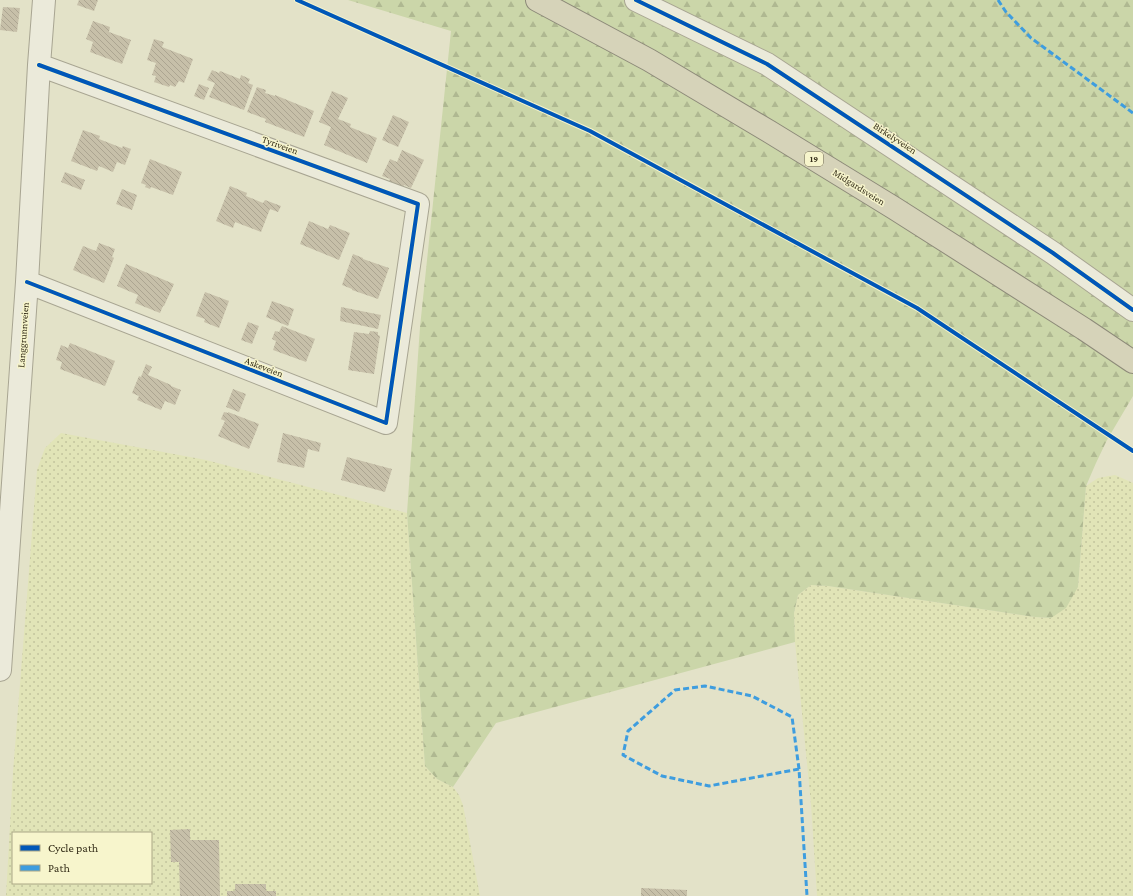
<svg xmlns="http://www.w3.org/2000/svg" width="1133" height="896" font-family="'Crimson Pro',serif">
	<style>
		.farmland { fill: url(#farmland-dots); fill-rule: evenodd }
		.forest { fill: url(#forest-firs) }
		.building { fill: url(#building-back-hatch) }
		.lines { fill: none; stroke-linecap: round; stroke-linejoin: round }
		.street-casing { stroke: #a8a592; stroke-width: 24 }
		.highway-casing { stroke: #8d8a79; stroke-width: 24 }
		.street { stroke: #ebeada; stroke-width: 22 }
		.highway { stroke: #d6d3b9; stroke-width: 22 }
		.quiet { stroke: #3e9ddf; stroke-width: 3; stroke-dasharray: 6 3; stroke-linecap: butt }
		.cycleway-casing { stroke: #f7f5cc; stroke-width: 6 }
		.cycleway { stroke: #0057b8; stroke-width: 4 }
		.labels { text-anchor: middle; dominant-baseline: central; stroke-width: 3; stroke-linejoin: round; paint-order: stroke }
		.shield { fill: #f7f5cc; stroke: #706a4f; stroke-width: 1 }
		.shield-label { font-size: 9px; font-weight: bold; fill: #362f1a }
		.street-label { font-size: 10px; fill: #362f1a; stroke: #f7f5cc }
	</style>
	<defs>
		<pattern id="farmland-dots" width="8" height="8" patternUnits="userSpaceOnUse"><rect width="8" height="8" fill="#e1e4b7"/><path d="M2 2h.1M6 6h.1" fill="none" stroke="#c2c49d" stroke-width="1.8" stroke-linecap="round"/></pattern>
		<pattern id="forest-firs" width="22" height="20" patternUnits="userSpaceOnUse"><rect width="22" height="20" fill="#cbd6a9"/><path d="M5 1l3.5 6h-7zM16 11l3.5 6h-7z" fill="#afb891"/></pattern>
		<pattern id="building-back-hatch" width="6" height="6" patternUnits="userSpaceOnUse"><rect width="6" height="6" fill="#c7c0a9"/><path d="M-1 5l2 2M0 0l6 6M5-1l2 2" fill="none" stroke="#aca591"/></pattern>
	</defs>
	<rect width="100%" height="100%" fill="#e3e2c8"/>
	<!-- farmland -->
	<path class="farmland" d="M61,433L206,460L407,513L425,766L437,779L453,787L459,795L463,805L480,896H6L13,772L37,470L45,448ZM13,833H151V883H13Z
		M1115,475L1133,483V896H817L811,804L795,642L794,613L798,595L811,585L828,586L1035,617L1051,618L1078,587L1086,486L1098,478Z"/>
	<!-- forest -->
	<path class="forest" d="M348,0H1133V396L1107,440L1096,463L1086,486L1078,587L1066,608L1051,618L1035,617L828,586L811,585L798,595L794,613L795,642L496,723L453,787L437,779L425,766L407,513L420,327L451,31Z"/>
	<!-- building -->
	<path class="building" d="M79,0H98L94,11L77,5Z
		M3,7L20,8L17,32L0,30Z
		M93,21L110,27L109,32L131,40L122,64L90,52L93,42L86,39Z
		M154,39L164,42L162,47L193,59L184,83L179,81L175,87L170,85L169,87L154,82L156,76L152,75L156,63L147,60Z
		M212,70L219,73L220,71L240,79L241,75L250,79L248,83L253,85L244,110L209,97L215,83L207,80Z
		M199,84L209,88L204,100L194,96Z
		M257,87L266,90L265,93L275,96V95L314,111L304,137L265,122L266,119L247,112Z
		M332,91L348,98L338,119L351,124L350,127L377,138L367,163L324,145L331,127L319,122Z
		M393,115L409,122L398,147L382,140Z
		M83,130L100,136L99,139L122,148L123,146L131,149L125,165L117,162L113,172L99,166L97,171L71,161Z
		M402,150L424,160L411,188L404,185L403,187L389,181L390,179L382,176L390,159L397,162Z
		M150,159L182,172L173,195L151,187L150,189L145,187L146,185L141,183Z
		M65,172L85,180L81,190L61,182Z
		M230,186L247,193L246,196L263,203L265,200L281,206L278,212L270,209L261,232L235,222L233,228L216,221Z
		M122,189L137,195L132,210L116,204Z
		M309,221L328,229L330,225L350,233L339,260L300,244Z
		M99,243L115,249L112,257L114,258L104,283L73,270L83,246L96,251Z
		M353,254L363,258V259L389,268L378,299L352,290V289L342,285Z
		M126,264L174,284L164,306H163L160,313L135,303L138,295L117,286Z
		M205,292L229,301L219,328L204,322L205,319L196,316Z
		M272,301L294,309L288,326L266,317Z
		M341,307L381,315L378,329L340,321Z
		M248,322L259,326L252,344L241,340Z
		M282,326L315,339L306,362L273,350L276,341L272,339L275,331L279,332Z
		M370,331L378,332V335L380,336L374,374L348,370L354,332L369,334Z
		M70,343L115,361L105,386L60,369L62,362L56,360L61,345L68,348Z
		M146,364L152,367L148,375L171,385V386L181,390L175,405L165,401L161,410L137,400L139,396L132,393L139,376L141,377Z
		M233,389L246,394L239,412L226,407Z
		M224,412L228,413V412L259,424L249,449L218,436L225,421L221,419Z
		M283,433L321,443L319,452L308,449L304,468L277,462Z
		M347,457L392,469L385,492L341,480Z
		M190,829V840H219L220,896H180L179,862H171L170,830Z
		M235,884H266V891H276V896H227V891H235Z
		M641,888L687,890V896H641Z"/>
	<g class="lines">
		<!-- street casing -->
		<g class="street-casing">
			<path id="street" d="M636,0L767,64L1053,253L1133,310
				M27,282L386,423L418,204L39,65
				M0,670L27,282L39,65L44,0"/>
		</g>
		<!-- highway casing -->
		<g class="highway-casing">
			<path id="highway" d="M537,0L649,60L770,132L894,208L1084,329L1133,362"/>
		</g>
		<!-- street -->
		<use href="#street" class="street"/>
		<!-- highway -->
		<use href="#highway" class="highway"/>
		<!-- quiet -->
		<path class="quiet" d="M998,0L1006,12L1031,38L1133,113
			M799,769L709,786L662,776L623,755L628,731L675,690L705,686L752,696L792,717L799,769L807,896"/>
		<!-- cycleway casing -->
		<g class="cycleway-casing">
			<path id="cycleway" d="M297,0L590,131L917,308L1133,451
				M636,0L767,64L1053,253L1133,310
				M27,282L386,423L418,204L39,65"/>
		</g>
		<!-- cycleway -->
		<use href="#cycleway" class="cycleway"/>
	</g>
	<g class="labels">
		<!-- shield labels -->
		<rect class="shield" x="805" y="152" width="18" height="14" rx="3"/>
		<g class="shield-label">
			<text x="814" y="159">19</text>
		</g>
		<!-- street labels -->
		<g class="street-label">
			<text transform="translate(895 138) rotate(33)">Birkelyveien</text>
			<text transform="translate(280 145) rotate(20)">Tyriveien</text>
			<text transform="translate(859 187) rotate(32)">Midgardsveien</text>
			<text transform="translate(23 335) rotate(-86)">Langgrunnveien</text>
			<text transform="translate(264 367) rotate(21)">Askeveien</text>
		</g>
	</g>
	<!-- legend -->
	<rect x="12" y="832" width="140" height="52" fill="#f7f5cc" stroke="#aaa685"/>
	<rect x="20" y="845" width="20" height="6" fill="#0057b8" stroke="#aaa685"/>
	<text x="48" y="852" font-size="12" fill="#362f1a">Cycle path</text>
	<rect x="20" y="865" width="20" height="6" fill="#3e9ddf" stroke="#aaa685"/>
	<text x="48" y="872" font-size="12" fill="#362f1a">Path</text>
</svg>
